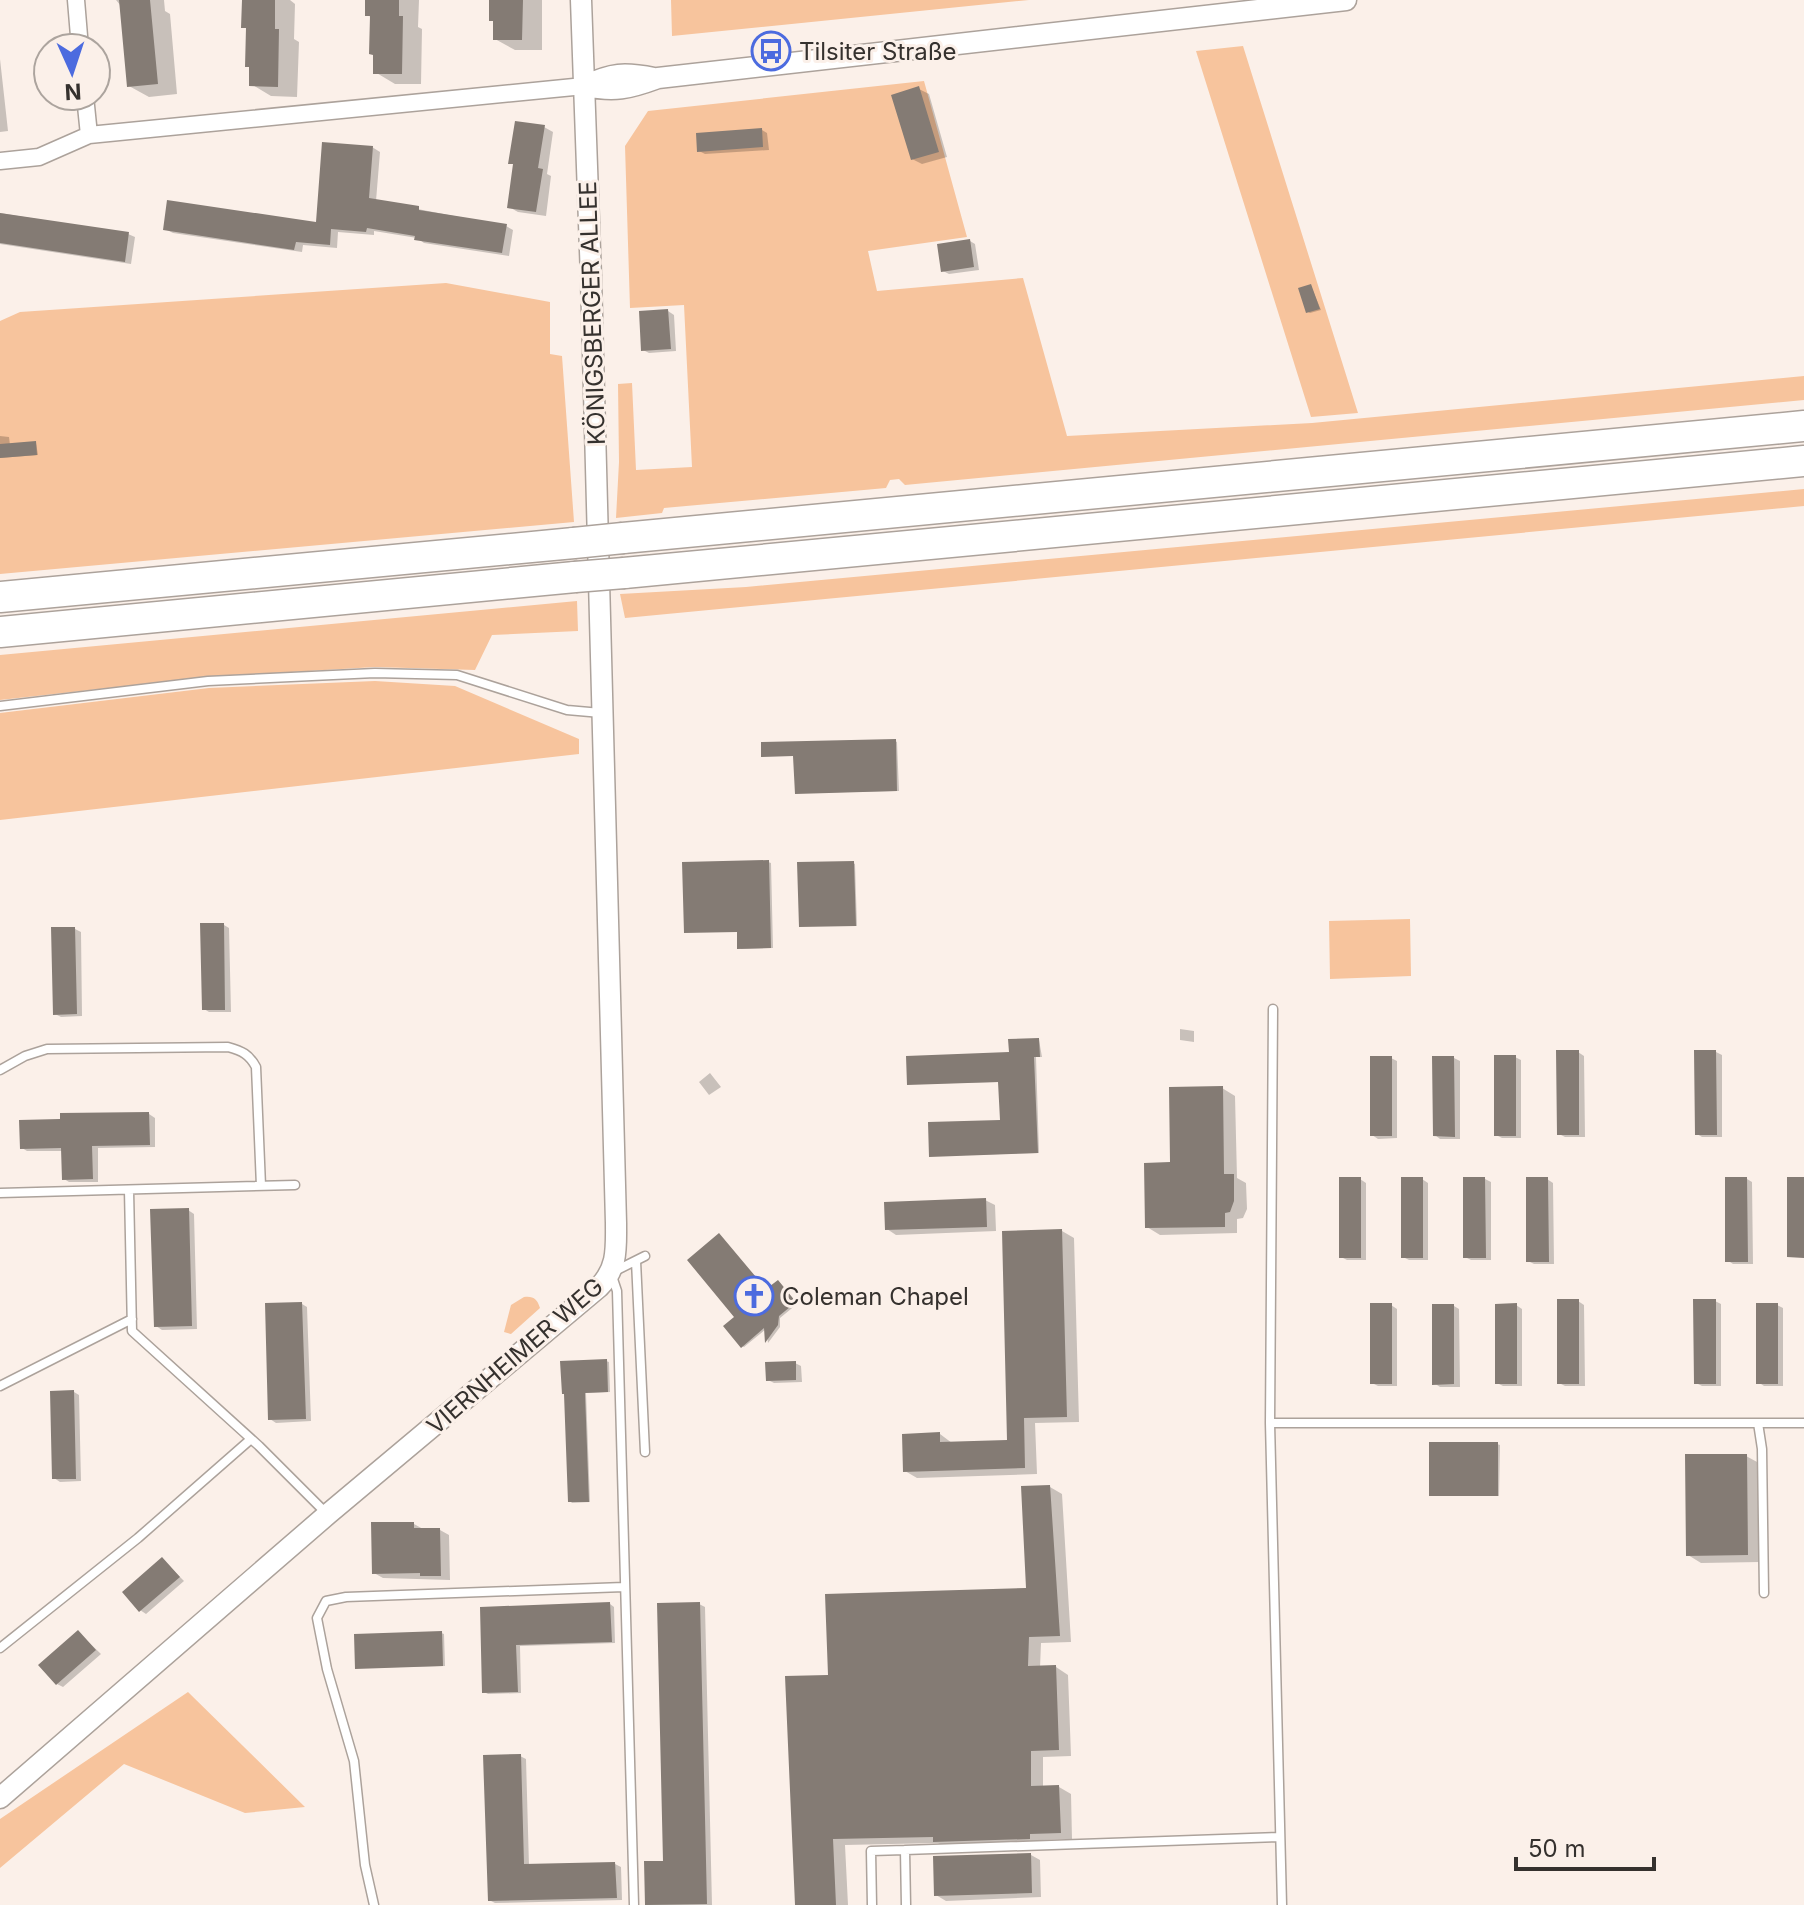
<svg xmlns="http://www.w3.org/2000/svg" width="1804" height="1905" font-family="Inter,sans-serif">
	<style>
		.green { fill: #f7c49d }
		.shadow { fill: #0003 }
		.building { fill: #847b74 }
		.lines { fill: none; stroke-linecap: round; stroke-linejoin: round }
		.service-casing { stroke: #aca29b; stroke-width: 11 }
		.minor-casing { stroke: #aca29b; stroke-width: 19 }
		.tertiary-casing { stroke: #aca29b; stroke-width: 23 }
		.motorway-casing { stroke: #aca29b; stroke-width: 33 }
		.service { stroke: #fff; stroke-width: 8 }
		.minor { stroke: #fff; stroke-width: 16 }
		.tertiary { stroke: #fff; stroke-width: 20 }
		.motorway { stroke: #fff; stroke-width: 30 }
		.motorway-bridge-casing { stroke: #aca29b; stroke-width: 33; stroke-linecap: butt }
		.motorway-bridge { stroke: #fff; stroke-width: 30 }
		.labels { text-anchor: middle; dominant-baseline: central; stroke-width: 6; stroke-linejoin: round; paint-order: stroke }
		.poi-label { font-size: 24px; fill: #35312e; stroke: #fbf0e9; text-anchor: start }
		.street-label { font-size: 24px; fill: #35312e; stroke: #fbf0e9 }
	</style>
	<rect width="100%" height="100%" fill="#fbf0e9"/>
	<!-- green -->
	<path class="green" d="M671,0H1029L672,36Z
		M1243,46L1358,413L1311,417L1196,51Z
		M924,81L967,237L868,251L877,291L1023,278L1067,436L1312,423L1804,376V400L905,485L899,479L890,480L886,488L664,508L662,513L616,518L619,462L618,384L632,383L636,470L692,467L684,305L630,308L625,146L648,111Z
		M446,283L550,302V354L562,356L574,522L0,574V321L20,312Z
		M1804,489V506L625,618L620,594L746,587Z
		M577,601L578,631L492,635L475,670L375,667L208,677L0,700V655Z
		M375,681L455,686L579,739V754L0,820V713L209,688Z
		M1410,919L1411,976L1330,979L1329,921Z
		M524,1297C534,1296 537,1299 540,1308L511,1334L504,1332L511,1305Z
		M188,1692L305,1807L245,1813L124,1764L0,1868V1819Z"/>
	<!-- shadow -->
	<path class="shadow" d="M116,0H164L165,11L170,14L177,94L149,97L129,86L121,6Z
		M244,0H290L295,4L294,39L299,42L297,97L271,96L251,84V68L247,66L248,29L243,27Z
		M367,0H419L418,27L422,29L421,84H395L375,72L371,17L367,15Z
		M491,0H542V50H515L495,39V22L491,20Z
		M0,59L8,131L0,132Z
		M919,89L929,94L947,157L922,164L912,159Z
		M544,127L553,132L547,174L551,176L546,216L518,212L509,207Z
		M762,130L767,133L769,150L705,154L699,151Z
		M372,147L380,152L376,201L506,226L513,230L509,256L424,243L417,238L374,231V235L338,232L337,248L303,245L302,252L173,233L165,229L318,225Z
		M0,213L128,234L135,237L131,264L0,244Z
		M970,241L975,244L979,270L949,274L943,271Z
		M1311,286L1321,310L1310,313L1308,312Z
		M668,311L674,315L676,351L649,353L643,350Z
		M0,436L9,437L10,445L36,443L38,455L0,458Z
		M895,741L897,742L899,791L797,793L795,756Z
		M768,862L771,863L773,948L741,949L739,932H686Z
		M853,863L855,864L857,926H801Z
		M224,925L229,928L231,1012H209L204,1009Z
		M75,929L81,932L82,1016L61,1017L55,1014Z
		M1180,1029L1194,1031V1042L1180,1040Z
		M1039,1040L1042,1057H1036L1039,1153L931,1156L1002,1121L1000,1082L909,1084L1011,1054Z
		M1578,1052L1584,1056L1585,1137H1565L1559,1134Z
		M1716,1052L1722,1055V1137H1702L1697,1134Z
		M1515,1057L1521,1060V1138H1502L1496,1135Z
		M1391,1058L1397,1061V1138L1378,1139L1372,1135Z
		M1454,1058L1460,1061V1139H1440L1435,1135Z
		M710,1073L721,1087L709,1095L699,1082Z
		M1222,1088L1235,1096L1237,1178L1246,1183L1247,1209L1243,1218L1237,1219V1233L1160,1235L1147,1227L1172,1164Z
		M149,1114L155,1118V1147L98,1148V1182H69L64,1179L63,1151H27L22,1148Z
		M1360,1179L1366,1183V1260H1347L1341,1257Z
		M1422,1179L1428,1183V1260H1409L1403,1257Z
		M1485,1179L1491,1182V1260H1471L1465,1257Z
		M1547,1179L1553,1183L1554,1264H1534L1528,1261Z
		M1747,1179L1752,1182L1753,1264H1733L1727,1260Z
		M985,1200L995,1205L996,1231L896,1235L887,1229Z
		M188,1210L194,1214L197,1329L162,1330L156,1326Z
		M1062,1231L1074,1238L1079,1422L1035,1423L1037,1474L917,1478L905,1471L940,1434L952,1443L1009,1442Z
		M780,1283L797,1304L780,1318V1327L768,1343L766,1329L744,1347L742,1346L767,1291Z
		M1578,1301L1584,1305L1585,1386H1565L1559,1383Z
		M1715,1301L1721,1304V1386H1702L1696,1383Z
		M302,1304L307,1307L311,1421L276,1423L270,1419Z
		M1391,1305L1397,1309V1386H1378L1372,1383Z
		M1516,1305L1522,1309V1386H1503L1497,1383Z
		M1777,1305L1783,1308V1386H1764L1758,1382Z
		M1454,1306L1459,1309L1460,1387H1440L1434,1383Z
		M606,1361L609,1362L610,1392L586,1393L590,1502L572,1503L570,1501L566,1394Z
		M795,1363L801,1366L802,1382L774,1383L768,1380Z
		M74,1392L79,1395L81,1481L60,1482L54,1478Z
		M1497,1444L1500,1445L1499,1496H1433Z
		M1746,1456L1759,1463L1760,1562L1701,1563L1688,1555Z
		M1050,1487L1062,1494L1071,1642L1041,1643L1040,1668L1056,1667L1068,1675L1071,1756L1043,1757V1788L1059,1787L1071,1794L1072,1839L1042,1840V1845L947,1848L938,1843L845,1845L848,1905H797L830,1677L1029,1590Z
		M414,1524L423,1529L440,1530L449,1535L450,1580L383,1578L374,1573Z
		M162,1559L184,1581L146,1614L140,1610Z
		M610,1604L614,1607L615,1643L520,1646L521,1693L488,1694L484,1692L482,1609Z
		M699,1604L705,1607L712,1905H647L665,1863Z
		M78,1632L101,1654L63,1687L57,1684Z
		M441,1633L444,1634L445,1666L357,1668Z
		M520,1756L526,1759L529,1866L615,1864L621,1867L622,1900L495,1903L489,1900Z
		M1031,1855L1040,1860L1041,1897L946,1901L936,1895Z"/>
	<!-- building -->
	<path class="building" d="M119,0H150L158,84L127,87Z
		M242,0H275V29H279L278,87L249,86V67H245L246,28H241Z
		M365,0H399V16H403L402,74H373V55L369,54L370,16H365Z
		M489,0H523L522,40H493V21H489Z
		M919,86L939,152L911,160L891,95Z
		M515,121L545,125L538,168L543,169L536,212L507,208L513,164H508Z
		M762,128L763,147L697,152L696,133Z
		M322,142L373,146L369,198L419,206V210L507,224L502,253L414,240L415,236L367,228L366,232L331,229L330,245L296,242L294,250L163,230L167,200L316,222Z
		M0,213L129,232L125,262L0,243Z
		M970,239L974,267L941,272L937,244Z
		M1311,284L1320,309L1306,313L1298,288Z
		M668,309L671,349L641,351L639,311Z
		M36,441L37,455L0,458V444Z
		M896,739L897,791L795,794L793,756L761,757V742Z
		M769,860L771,948L737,949V932L684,933L682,862Z
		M854,861L856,926L799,927L797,862Z
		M200,923H224L225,1010H202Z
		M51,927H75L77,1014L53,1015Z
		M1039,1038L1040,1057H1034L1038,1153L929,1157L928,1122L1000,1120L998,1082L907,1085L906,1056L1009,1052L1008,1039Z
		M1556,1050H1579V1135H1557Z
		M1694,1050H1716L1717,1135H1695Z
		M1494,1055H1516V1136H1494Z
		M1370,1056H1392V1136H1370Z
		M1432,1056H1454L1455,1137L1433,1136Z
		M1223,1086L1224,1174H1234V1201L1230,1212L1225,1213V1227L1145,1228L1144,1163L1170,1162L1169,1087Z
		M149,1112L150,1145L92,1146L93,1179L62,1180L61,1148L20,1149L19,1120L60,1119V1113Z
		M1339,1177H1361V1258H1339Z
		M1401,1177H1423V1258H1401Z
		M1463,1177H1485L1486,1258H1463Z
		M1526,1177H1548L1549,1262H1526Z
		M1725,1177H1747L1748,1262H1725Z
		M1787,1177H1804V1258L1787,1257Z
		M986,1198L987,1227L885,1230L884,1202Z
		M189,1208L192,1326L154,1327L150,1209Z
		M1062,1229L1067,1417L1024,1418L1025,1468L903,1472L902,1434L940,1432V1442L1007,1440L1002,1231Z
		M719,1233L766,1289L778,1280L796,1302L779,1316L778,1325L765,1343L764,1328L741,1348L723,1326L734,1317L687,1260Z
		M1557,1299H1579V1384H1557Z
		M1693,1299H1716V1384H1694Z
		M302,1302L306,1419L268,1420L265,1303Z
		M1370,1303H1392V1384H1370Z
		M1517,1303V1384H1495V1304Z
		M1756,1303H1778V1384H1756Z
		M1432,1304H1454V1384L1432,1385Z
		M607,1359L608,1392L585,1393L589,1502H568L564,1394H562L560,1361Z
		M796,1361V1380L766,1381L765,1362Z
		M74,1390L76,1479H52L50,1391Z
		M1429,1442H1498V1496H1429Z
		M1685,1454H1747L1748,1555L1686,1556Z
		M1050,1485L1060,1636L1029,1637L1028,1666L1056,1665L1059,1750L1031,1751V1786L1059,1785L1061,1833L1030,1834V1839L933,1842V1837L833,1839L836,1905H795L785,1676L828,1675L825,1594L1026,1588L1021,1486Z
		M371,1522H414V1528H440L441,1576H420V1573L372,1574Z
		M162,1557L180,1577L139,1612L122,1592Z
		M610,1602L612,1642L516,1645L518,1692L482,1693L480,1607Z
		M700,1602L707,1904L645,1905L644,1861H663L657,1603Z
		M78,1630L96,1650L56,1685L38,1665Z
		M442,1631L443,1666L355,1669L354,1634Z
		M521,1754L524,1864L615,1862L617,1898L488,1901L483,1755Z
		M1031,1853L1032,1893L934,1896L933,1856Z"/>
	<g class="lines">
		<!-- service casing -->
		<g class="service-casing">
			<path id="service" d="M0,706L208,681L375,673L457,675L567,710L601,713
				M1273,1009L1270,1423L1282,1905
				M0,1070L25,1056L47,1049L228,1047C242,1051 249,1054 256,1067L261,1186
				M129,1190L132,1331L259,1446L327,1514
				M0,1193L295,1185
				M636,1261L645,1452
				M0,1386L132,1319
				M1270,1423H1804
				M1758,1423L1762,1449L1764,1593
				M0,1648L138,1538L251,1439
				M374,1905L365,1865L354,1761L327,1669L317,1618L326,1601L346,1597L624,1587
				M634,1905L617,1291L611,1273L645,1256
				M872,1905L871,1851L905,1850
				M906,1905L905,1850L1280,1837"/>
		</g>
		<!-- minor casing -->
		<g class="minor-casing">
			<path id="minor" d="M76,0L80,48
				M85,96L89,135L584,86
				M0,161L39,157L89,135"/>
		</g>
		<!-- tertiary casing -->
		<g class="tertiary-casing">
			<path id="tertiary" d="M584,86C615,92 628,89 658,78L1346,0
				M584,86C612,73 624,72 654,78
				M0,1798L328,1514L599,1287C618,1268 616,1248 616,1223L591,278L581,0"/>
		</g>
		<!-- motorway casing -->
		<g class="motorway-casing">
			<path id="motorway" d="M623,538L1804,426
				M624,573L1804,461
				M0,597L574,543
				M0,632L575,577"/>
		</g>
		<!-- service -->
		<use href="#service" class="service"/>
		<!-- minor -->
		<use href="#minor" class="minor"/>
		<!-- tertiary -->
		<use href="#tertiary" class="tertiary"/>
		<!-- motorway -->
		<use href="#motorway" class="motorway"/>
		<!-- motorway-bridge casing -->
		<g class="motorway-bridge-casing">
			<path id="motorway-bridge" d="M574,543L623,538
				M575,577L624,573"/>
		</g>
		<!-- motorway-bridge -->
		<use href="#motorway-bridge" class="motorway-bridge"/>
	</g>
	<!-- icons -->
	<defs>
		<g id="bus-ring" transform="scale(2)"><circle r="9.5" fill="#fbf0e9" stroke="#4c6bdf" stroke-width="1.5"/><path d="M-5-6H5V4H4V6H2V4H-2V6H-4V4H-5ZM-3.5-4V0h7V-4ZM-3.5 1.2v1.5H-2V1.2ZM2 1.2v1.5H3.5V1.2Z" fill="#4c6bdf"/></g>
		<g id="church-ring" transform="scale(2)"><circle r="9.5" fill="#fbf0e9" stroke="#4c6bdf" stroke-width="1.5"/><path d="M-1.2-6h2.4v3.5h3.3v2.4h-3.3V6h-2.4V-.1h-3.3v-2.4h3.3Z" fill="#4c6bdf"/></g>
	</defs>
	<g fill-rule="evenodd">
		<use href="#bus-ring" x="771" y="51"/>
		<use href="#church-ring" x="754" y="1296"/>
	</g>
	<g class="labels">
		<!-- poi labels -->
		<g class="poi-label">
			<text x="799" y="51">Tilsiter Straße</text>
			<text x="782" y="1296">Coleman Chapel</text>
		</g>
		<!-- street labels -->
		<g class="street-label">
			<text transform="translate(592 313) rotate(-92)">KÖNIGSBERGER ALLEE</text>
			<text transform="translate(515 1356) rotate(-41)">VIERNHEIMER WEG</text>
		</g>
	</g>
	<!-- north arrow -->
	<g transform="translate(72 72) rotate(177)"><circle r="38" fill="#fbf0e9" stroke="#aca49e" stroke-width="2"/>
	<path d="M0-6L14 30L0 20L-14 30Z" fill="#4c6bdf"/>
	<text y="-12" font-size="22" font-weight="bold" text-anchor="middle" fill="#35312e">N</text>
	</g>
	<!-- scale -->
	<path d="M1516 1857v12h138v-12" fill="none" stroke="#35312e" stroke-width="4"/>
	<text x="1528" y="1857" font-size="24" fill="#35312e" stroke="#fbf0e9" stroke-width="6" paint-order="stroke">50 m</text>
</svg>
